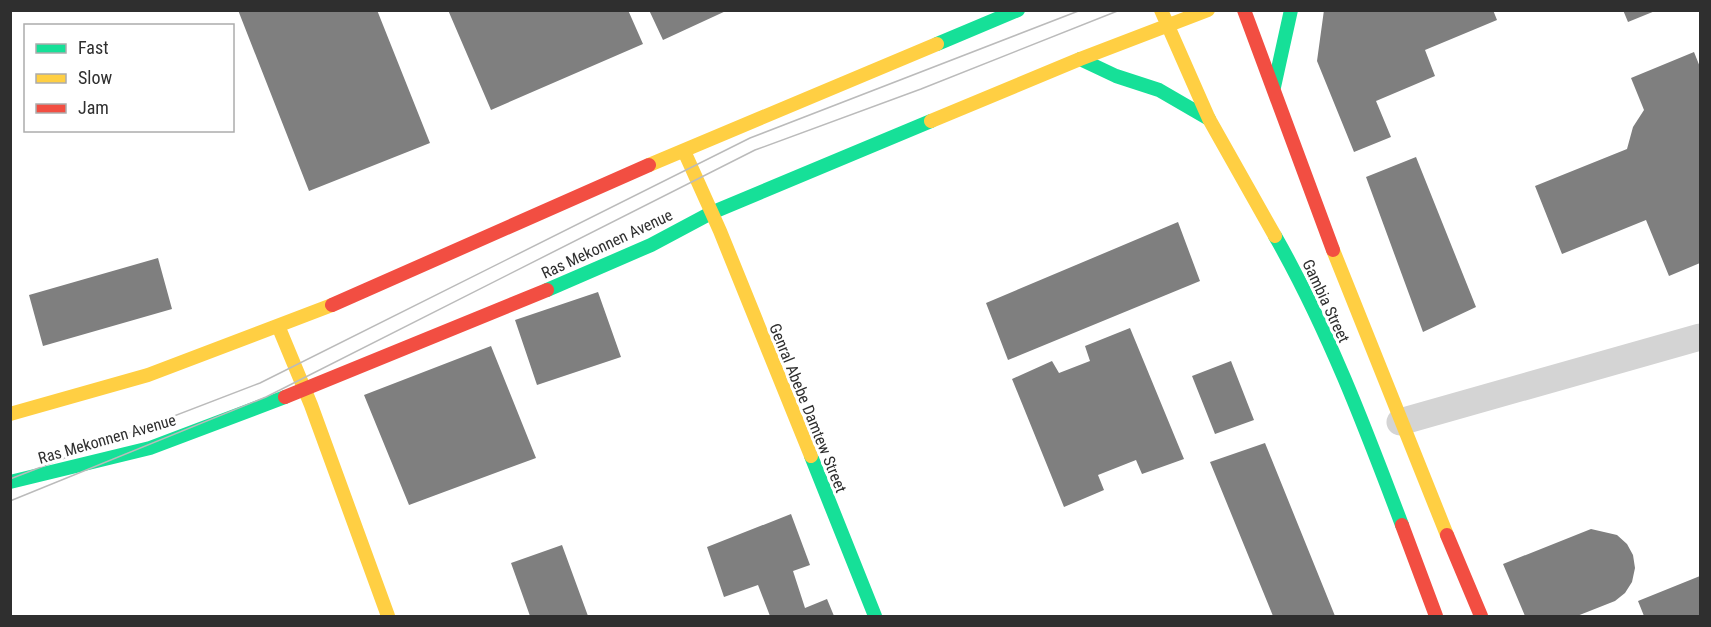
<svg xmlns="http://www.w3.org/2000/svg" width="1711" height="627" font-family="'Roboto Condensed',sans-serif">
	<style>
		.building { fill: #7f7f7f }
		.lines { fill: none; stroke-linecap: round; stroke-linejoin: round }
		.street { stroke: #d4d4d4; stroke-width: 27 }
		.fast { stroke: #16e098; stroke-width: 14 }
		.slow { stroke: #ffcf43; stroke-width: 14 }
		.jam { stroke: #f24e42; stroke-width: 14 }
		.tram { stroke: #bbb; stroke-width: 1.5 }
		.labels { text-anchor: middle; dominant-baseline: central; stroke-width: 6; stroke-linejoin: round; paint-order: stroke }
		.street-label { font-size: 16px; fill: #2f2f2f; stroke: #fff }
	</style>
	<rect width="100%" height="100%" fill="#fff"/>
	<!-- building -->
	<path class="building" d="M238,10H377L430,143L309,191Z
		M448,10H628L643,44L491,110Z
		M649,10H728L663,40Z
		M1324,10H1493L1497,20L1425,50L1435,76L1376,101L1391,137L1354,152L1317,61Z
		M1623,10H1655V11L1628,22Z
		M1694,52L1700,67V263L1669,276L1646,220L1562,254L1535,186L1627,149L1633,127L1644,110L1631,78Z
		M1416,157L1476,307L1423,332L1366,177Z
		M1178,222L1200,281L1008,360L986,303Z
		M158,258L172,309L43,346L29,295Z
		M598,292L621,357L537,385L515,320Z
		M1130,328L1184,459L1142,474L1136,460L1098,475L1104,490L1064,507L1012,379L1052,361L1059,373L1090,361L1085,346Z
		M491,346L536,458L409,505L364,395Z
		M1231,361L1254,420L1215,434L1192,376Z
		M1265,443L1335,616H1273L1210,462Z
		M791,514L810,565L793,571L805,608L827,599L834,616H770L758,585L724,597L707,547Z
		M1591,529L1617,535L1627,544L1633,555L1635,568L1632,582L1625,593L1615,601L1577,616H1525L1503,564Z
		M562,545L588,616H530L511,563Z
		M1700,576V616H1644L1638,601Z"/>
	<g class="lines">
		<!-- street -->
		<path class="street" d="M1400,422L1700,337"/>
		<!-- fast -->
		<path class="fast" d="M937,44L1018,10
			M1080,59L1116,76L1159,90L1209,119
			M1274,87L1291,10
			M1275,236C1327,327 1365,427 1402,525
			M547,290L651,245L711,213L931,121
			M811,456L875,616
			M10,482L150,448L285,397"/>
		<!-- slow -->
		<path class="slow" d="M1161,10L1209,119L1275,236
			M931,121L1080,59L1208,10
			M684,151L720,231L811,456
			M649,165L937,44
			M1333,250L1447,535
			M279,328L311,405L388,616
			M10,414L148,375L332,305"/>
		<!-- jam -->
		<path class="jam" d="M1244,10L1333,250
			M332,305L649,165
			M285,397L547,290
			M1402,525L1436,616
			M1447,535L1481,616"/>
		<!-- tram -->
		<path class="tram" d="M10,479L260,383L750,138L1081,10
			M10,501L266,397L755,150L921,89L1120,10"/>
	</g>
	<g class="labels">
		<!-- street labels -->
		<g class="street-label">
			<text transform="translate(607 244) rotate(-25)">Ras Mekonnen Avenue</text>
			<text transform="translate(1326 301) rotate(65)">Gambia Street</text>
			<text transform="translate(808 408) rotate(68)">Genral Abebe Damtew Street</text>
			<text transform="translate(107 439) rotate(-16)">Ras Mekonnen Avenue</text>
		</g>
	</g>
	<!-- border -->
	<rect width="1711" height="627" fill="none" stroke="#2f2f2f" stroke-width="24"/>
	<!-- legend -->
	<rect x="24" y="24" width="210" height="108" fill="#ffffff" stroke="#acacac" stroke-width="1.5"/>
	<rect x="36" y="44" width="30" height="9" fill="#16e098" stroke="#acacac" stroke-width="1.5"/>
	<text x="78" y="54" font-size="18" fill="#2f2f2f">Fast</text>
	<rect x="36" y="74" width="30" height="9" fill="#ffcf43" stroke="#acacac" stroke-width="1.5"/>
	<text x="78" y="84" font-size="18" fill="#2f2f2f">Slow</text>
	<rect x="36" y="104" width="30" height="9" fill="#f24e42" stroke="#acacac" stroke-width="1.5"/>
	<text x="78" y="114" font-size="18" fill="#2f2f2f">Jam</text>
</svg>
